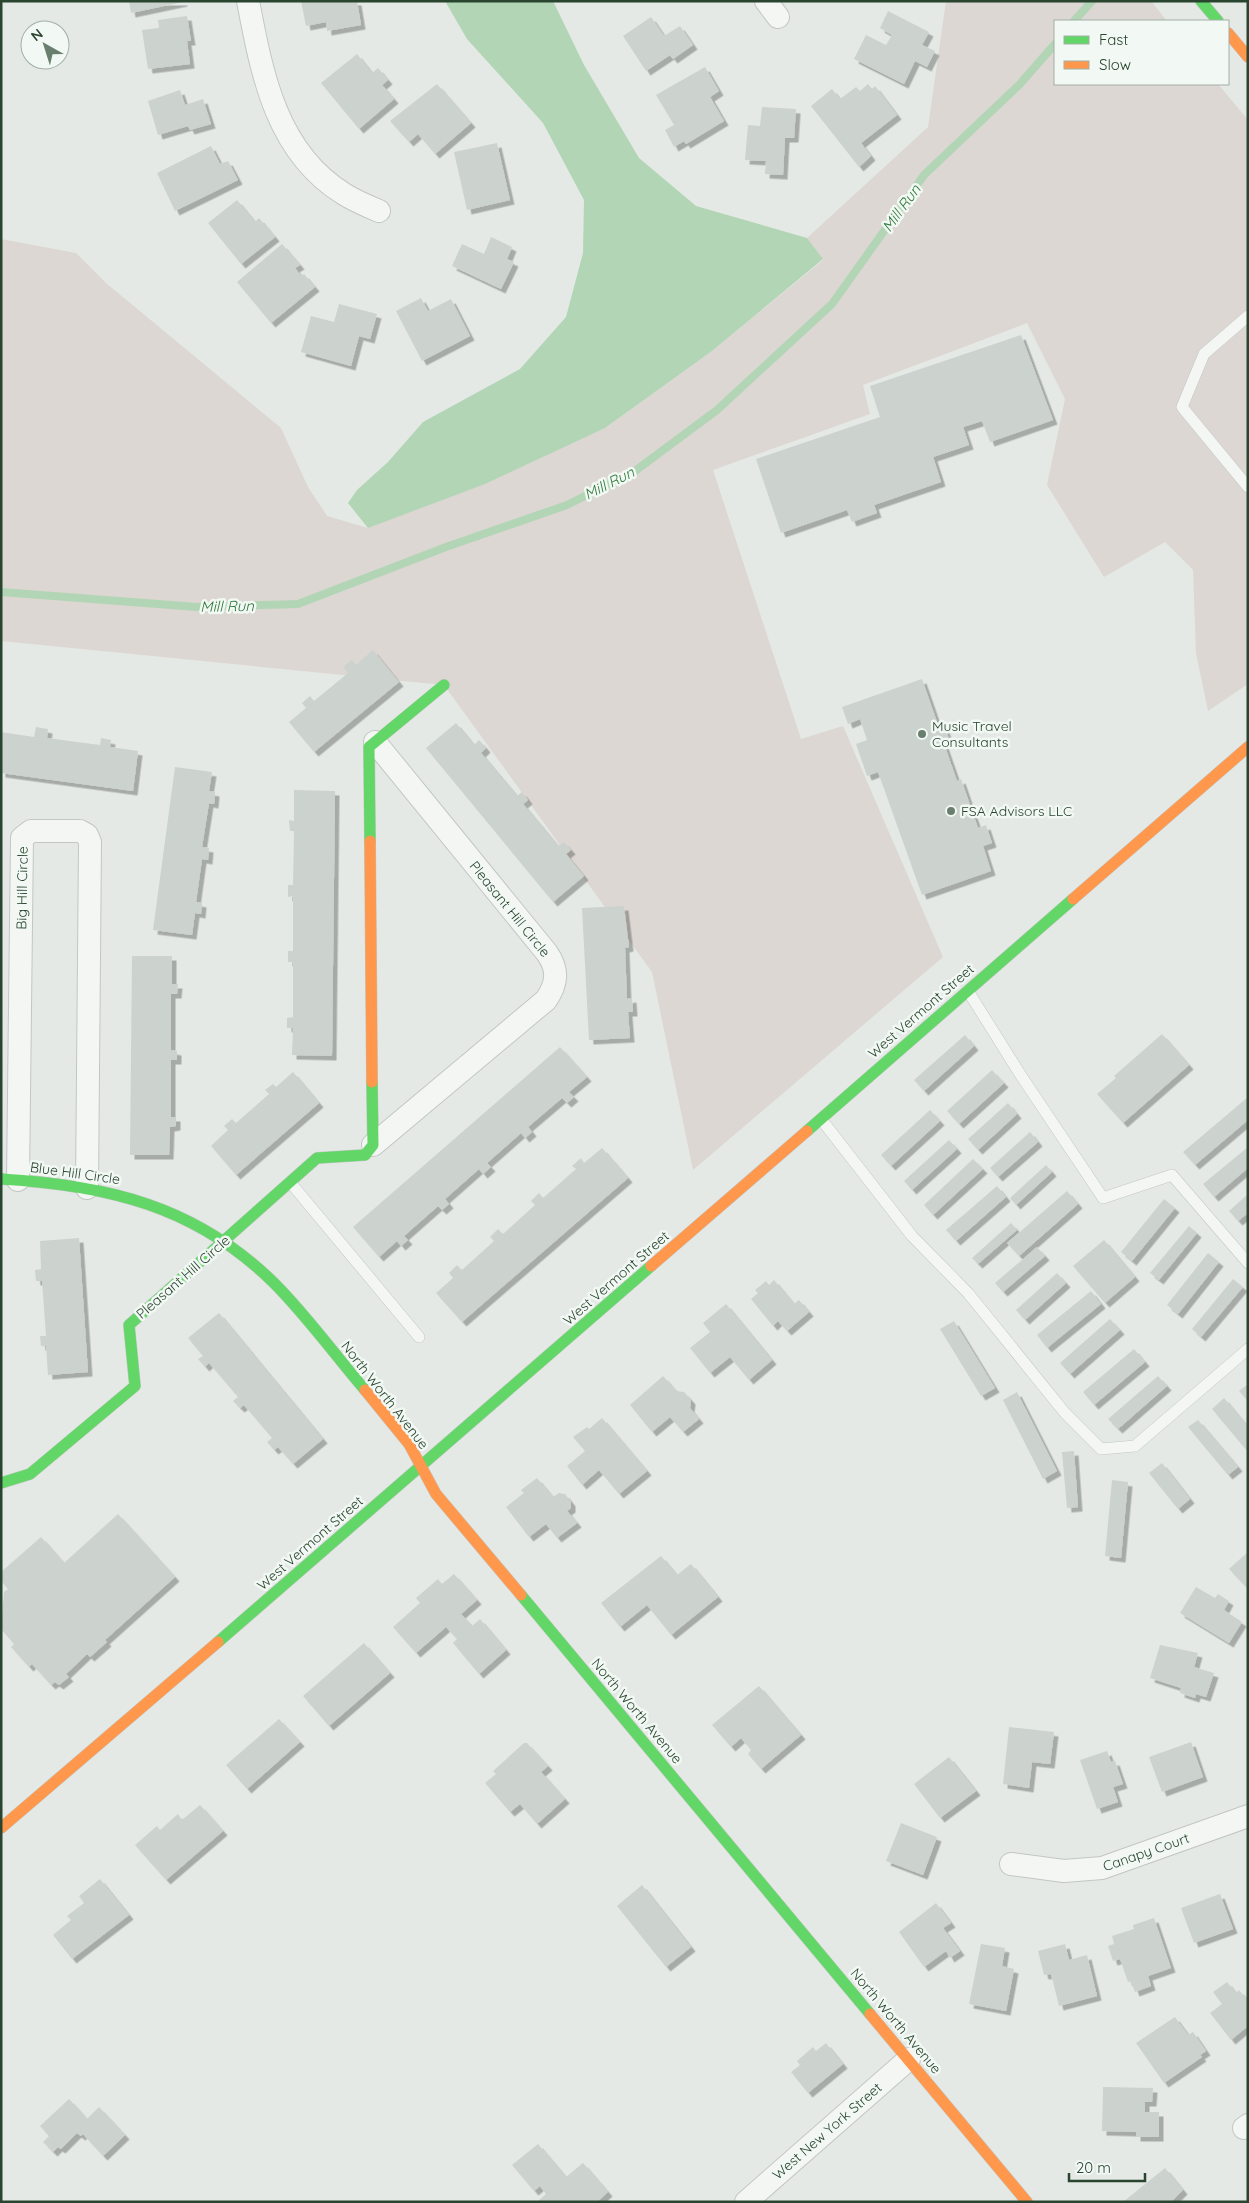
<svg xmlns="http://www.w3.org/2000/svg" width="1249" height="2203" font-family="Quicksand,sans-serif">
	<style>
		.green { fill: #dcd7d2 }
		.water { fill: #b2d5b5 }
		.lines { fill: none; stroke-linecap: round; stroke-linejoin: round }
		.stream { stroke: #b2d5b5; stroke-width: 8 }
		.building { fill: #ccd2cd; filter: url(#shadow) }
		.lane-casing { stroke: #c2c7c3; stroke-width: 12 }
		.street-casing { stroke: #c2c7c3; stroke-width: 24 }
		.fast-casing { stroke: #c2c7c3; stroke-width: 12 }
		.slow-casing { stroke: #c2c7c3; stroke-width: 12 }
		.lane { stroke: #f4f6f4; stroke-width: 11 }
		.street { stroke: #f4f6f4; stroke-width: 22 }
		.fast { stroke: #63d668; stroke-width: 11 }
		.slow { stroke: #ff974d; stroke-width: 11 }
		.poi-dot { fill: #6a7e6f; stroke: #f2f8f3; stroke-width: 2 }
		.labels { text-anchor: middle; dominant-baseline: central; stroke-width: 5; stroke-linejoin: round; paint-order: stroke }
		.poi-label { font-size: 14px; fill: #29442f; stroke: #f2f8f3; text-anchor: start }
		.street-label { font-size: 14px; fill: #29442f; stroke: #f2f8f3 }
		.water-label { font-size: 15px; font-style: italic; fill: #317b3b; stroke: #f2f8f3 }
	</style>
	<defs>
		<filter id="shadow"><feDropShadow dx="4.5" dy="4.5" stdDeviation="0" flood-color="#0004"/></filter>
	</defs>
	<rect width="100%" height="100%" fill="#e4e9e5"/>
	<!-- green -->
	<path class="green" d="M946,1H1151L1167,21H1055V84H1218L1248,120V684L1208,711L1196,653L1193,570L1165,542L1104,577L1047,485L1065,399L1027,323L863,385L870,414L713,470L801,739L843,726L943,957L693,1170L652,972L444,685L1,641V239L76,253L106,283L281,428L308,487L327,516L368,528L605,428L712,351L823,260L807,238L928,127Z"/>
	<!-- water -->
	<path class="water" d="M445,1H553L584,65L639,158L696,206L807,238L823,259L712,351L605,428L485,484L368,528L348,503L357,490L388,462L423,422L520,369L566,317L583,253L584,200L543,123L467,39Z"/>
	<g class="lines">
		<!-- stream -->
		<path class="stream" d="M1074,21L1092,1
			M1,592L197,607L298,604L446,547L567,505L635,471L717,410L832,304L924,175L1019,85L1055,44"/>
	</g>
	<!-- building -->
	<path class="building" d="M129,1H183V2L131,13Z
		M301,1H357L361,25L327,31L326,22L306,26Z
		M888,11L929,32L922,45L935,51L927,67L915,61L904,84L854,59L866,35L886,45L892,35L880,28Z
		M187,16L191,41H187L190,64L148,69L142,30L159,28L158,20Z
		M651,17L664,36L680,26L693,45L673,59L670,55L646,71L623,36Z
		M357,54L372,73L378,68L388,80L382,85L394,99L359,129L321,83Z
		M705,67L719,91L710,97L724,121L686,144L684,141L674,147L665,130L674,125L656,95Z
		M437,84L471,123L435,154L418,134L409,142L390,121Z
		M868,84L872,89L875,86L897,115L861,143L871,156L859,167L811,106L832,89L840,99L856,87L860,91Z
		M180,90L185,105L203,99L211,124L190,130L188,126L158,135L148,101Z
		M762,107L796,109L794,138H785L783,175L765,174L766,161L745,160L748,125L760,126Z
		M497,143L510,200L467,210L454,152Z
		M211,146L220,164L228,161L238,180L175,211L157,173Z
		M237,200L255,222L259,218L275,237L241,264L208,223Z
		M491,237L512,247L507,259L514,262L501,289L452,266L462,244L484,254Z
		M282,244L300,265L295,268L301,276L304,274L315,287L271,323L237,282Z
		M421,298L428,311L451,299L470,336L422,361L396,311Z
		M339,304L377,314L370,339L359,336L351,366L301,352L311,316L334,322Z
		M1021,335L1053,420L990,442L982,421L963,427L969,445L933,457L941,482L874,505L877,513L852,522L847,510L781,533L756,459L880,417L870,386Z
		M373,650L399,682L314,752L289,722L306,708L302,703L310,696L314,701L348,673L343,667L352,660L356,665Z
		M922,679L938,725L943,723L949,739L943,741L957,781L961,779L978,828L986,825L992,843L983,846L991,871L922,895L878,772L867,776L856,744L867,740L860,719L848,724L842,707Z
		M456,723L474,745L479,740L486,748L481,753L517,796L522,792L528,800L523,804L558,846L564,842L571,850L566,854L584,876L553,902L426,748Z
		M36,727L48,729L47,738L100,745L101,738L111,740L110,747L138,751L133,791L1,773V732L34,737Z
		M175,767L212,772L209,791L215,792L214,804L209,803L202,847L209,848L208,860L202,859L196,902L202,903L201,914L195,913L192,935L153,930Z
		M294,790L335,791L332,1056L292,1055L293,1028H287V1018L293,1017V962H288V951H293V896L288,897V885H293L294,831H290L289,820L294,821Z
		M624,906L629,947L625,948L627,999L632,998L633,1012H628L630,1038L589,1040L582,908Z
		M132,956H172V984H178L177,994H171V1050L177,1051V1060H171V1117H176V1126L170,1127L169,1155H130Z
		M1162,1034L1189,1065L1123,1123L1097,1094L1116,1078L1114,1076Z
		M965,1035L974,1046L924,1091L914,1080Z
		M560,1047L587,1077L569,1092L574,1097L567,1103L562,1098L528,1127L532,1132L525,1138L521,1133L487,1163L491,1167L483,1174L479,1169L445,1199L449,1204L442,1210L438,1206L404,1236L408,1240L401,1246L397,1241L379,1257L353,1227Z
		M992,1070L1004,1083L959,1124L947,1111Z
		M293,1072L319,1103L236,1175L211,1146L228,1130L224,1126L232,1119L236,1123L269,1094L265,1090L273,1084L276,1087Z
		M1248,1097V1120L1195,1165L1183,1152Z
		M1008,1103L1017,1114L978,1150L968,1139Z
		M930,1110L940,1121L891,1166L881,1155Z
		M1030,1132L1038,1142L998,1177L990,1168Z
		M949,1140L957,1149L912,1190L904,1181Z
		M1248,1147V1168L1214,1197L1203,1184Z
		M602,1148L628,1178L462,1322L436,1293L453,1278L449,1273L457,1265L462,1270L494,1241L490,1237L498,1229L503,1234L535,1205L531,1201L539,1193L543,1198L576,1169L572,1166L581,1158L584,1163Z
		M973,1159L983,1169L933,1215L924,1205Z
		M1046,1165L1052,1172L1016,1205L1010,1198Z
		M997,1186L1006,1197L956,1241L946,1230Z
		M1067,1191L1078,1204L1019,1256L1007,1243Z
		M1248,1194V1213L1238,1221L1229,1211Z
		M1164,1199L1175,1208L1132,1261L1121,1252Z
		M1011,1223L1017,1230L978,1264L972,1258Z
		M1189,1226L1197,1233L1159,1280L1150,1273Z
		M79,1238L88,1372L48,1375L46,1346H41L40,1336H46L42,1281H36L35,1270L41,1269L40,1241Z
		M1104,1240L1135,1277L1105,1303L1073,1266Z
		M1037,1247L1045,1256L1003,1292L995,1283Z
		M1208,1253L1219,1262L1178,1314L1167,1305Z
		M1057,1273L1066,1283L1025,1320L1016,1310Z
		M1233,1279L1243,1287L1201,1337L1192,1329Z
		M774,1280L794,1304L799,1300L809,1312L787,1331L778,1321L773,1326L751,1299L758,1293L755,1290L766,1281L769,1285Z
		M1091,1291L1101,1304L1047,1348L1037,1335Z
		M726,1304L772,1360L749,1380L730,1357L710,1373L690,1348L710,1332L703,1323Z
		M219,1313L323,1439L293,1464L278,1447L274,1450L267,1442L272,1438L244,1405L240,1408L233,1401L238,1397L209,1363L205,1367L198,1359L203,1356L188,1338Z
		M1110,1319L1120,1330L1070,1374L1060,1363Z
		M954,1321L995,1388L981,1396L940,1329Z
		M1134,1349L1145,1362L1094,1405L1083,1392Z
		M663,1376L676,1391L684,1392L691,1400L690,1408L699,1419L683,1432L670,1417L652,1432L630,1405Z
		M1158,1376L1167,1386L1118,1429L1108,1419Z
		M1248,1384V1401L1239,1391Z
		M1017,1392L1057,1471L1043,1479L1003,1400Z
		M1224,1398L1248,1427V1452L1212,1409Z
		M602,1418L647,1471L619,1494L599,1470L582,1485L567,1466L585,1451L573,1437L587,1427L589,1429Z
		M1198,1420L1238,1467L1228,1475L1188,1427Z
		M1074,1451L1078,1507L1067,1508L1062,1452Z
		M1162,1463L1190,1499L1178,1509L1149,1473Z
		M537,1478L553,1497L559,1493L565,1494L571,1502V1508L567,1511L577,1523L557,1538L546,1524L529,1537L506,1507L524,1493L521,1490Z
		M1112,1480L1128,1482L1121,1558L1105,1556Z
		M118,1514L175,1577L105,1640L107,1642L90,1657L87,1654L66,1674L69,1677L59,1685L55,1682L51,1685L32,1664L29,1667L11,1647L14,1644L1,1629L4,1592L8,1589L1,1581V1572L41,1537L64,1563Z
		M1248,1552V1589L1229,1569Z
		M661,1556L677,1575L691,1564L718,1597L671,1635L647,1605L620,1627L601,1603Z
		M454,1574L477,1600L461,1614L472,1626L480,1619L506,1650L479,1674L453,1643L457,1639L446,1627L416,1653L393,1627L420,1603L416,1598L438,1579L442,1584Z
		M1196,1587L1215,1598L1218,1594L1229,1601L1224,1610L1242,1622L1229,1643L1180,1613Z
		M364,1643L390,1673L329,1726L303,1696Z
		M1160,1645L1198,1653L1194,1667L1214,1673L1206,1697L1196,1694L1195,1698L1180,1693L1181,1688L1150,1678Z
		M759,1686L801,1735L761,1769L748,1754L751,1750L741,1738L731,1747L712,1725Z
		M279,1719L300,1742L247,1789L226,1765Z
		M1009,1727L1054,1732L1050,1764L1032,1762L1029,1788L1003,1784Z
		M1191,1742L1203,1777L1162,1792L1149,1757Z
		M524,1743H527L548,1766L541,1772L565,1799L537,1824L520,1804L510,1812L485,1783L496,1774L493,1771Z
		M1107,1751L1111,1762L1115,1761L1123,1784L1113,1787L1118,1802L1097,1809L1080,1760Z
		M949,1757L976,1791L940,1818L914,1784Z
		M200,1805L223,1831L166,1880L135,1845L157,1826L160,1830L178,1814L182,1820Z
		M901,1823L937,1837L923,1875L886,1861Z
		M100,1879L129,1915L72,1959L53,1935L71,1920L67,1916L84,1903L79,1896Z
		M642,1885L691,1947L666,1967L617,1906Z
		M1220,1894L1233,1929L1194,1943L1181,1908Z
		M936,1903L951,1923L943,1928L960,1951L950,1958L946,1951L924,1967L899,1932Z
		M1154,1918L1171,1968L1148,1976L1151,1986L1135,1992L1131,1981L1128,1982L1120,1959L1113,1961L1108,1946L1114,1944L1112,1936L1134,1929L1133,1925Z
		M981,1944L1005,1948L1002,1966L1014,1969L1006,2011L969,2004Z
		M1065,1944L1069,1960L1087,1955L1097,1996L1059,2006L1051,1974L1044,1975L1038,1951Z
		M1227,1982L1236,1993L1239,1990L1248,2001V2026L1231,2040L1210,2013L1222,2004L1213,1992Z
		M1175,2017L1188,2035L1193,2032L1206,2051L1200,2055L1202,2057L1164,2083L1136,2043Z
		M826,2043L843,2064L808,2093L791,2072L800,2065L797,2061L813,2047L816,2051Z
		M1103,2087L1153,2088L1152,2102H1145V2112H1159V2137H1136V2132L1102,2131Z
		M69,2099L87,2119L99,2107L125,2135L103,2156L83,2134L81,2136L77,2133L61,2149L58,2147L53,2152L43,2142L49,2136L40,2126Z
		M538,2144L566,2177L583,2163L608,2192L597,2202H537L546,2194L540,2186L534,2191L512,2165Z
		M1165,2168L1183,2190L1171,2202H1123Z"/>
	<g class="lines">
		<!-- lane casing -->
		<g class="lane-casing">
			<path id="lane" d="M1248,316L1204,354L1182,407L1248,487
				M968,991L1020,1074L1103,1198L1172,1175L1248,1263
				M821,1119L912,1236L968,1293L1065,1413L1101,1449L1135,1446L1248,1349
				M290,1182L419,1337"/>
		</g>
		<!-- street casing -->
		<g class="street-casing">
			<path id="street" d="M248,1C262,74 276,152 344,194C355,201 367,206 379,211
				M766,1L778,17
				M373,1145L546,1000C557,984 559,970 547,953L375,742
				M18,1180L22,838L31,831H80L87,835L90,842L87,1188
				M1011,1864L1064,1871L1102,1868L1248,1816
				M1244,2128L1248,2125
				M746,2202L909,2059"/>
		</g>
		<!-- fast casing -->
		<g class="fast-casing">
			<path id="fast" d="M1201,1L1218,21
				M370,841L369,747L444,685
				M807,1131L1073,899
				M1,1179C107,1185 196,1206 274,1283C307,1316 335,1355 365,1390
				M1,1483L30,1474L135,1386L129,1325L317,1158L365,1155L373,1145L372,1082
				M521,1595L870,2014
				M218,1642L651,1266"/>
		</g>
		<!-- slow casing -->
		<g class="slow-casing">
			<path id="slow" d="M1228,33L1248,57
				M370,841L372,1082
				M1073,899L1248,747
				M651,1266L807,1131
				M365,1390L409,1444L436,1494L521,1595
				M1,1828L218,1642
				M870,2014L1027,2202"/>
		</g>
		<!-- lane -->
		<use href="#lane" class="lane"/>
		<!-- street -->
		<use href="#street" class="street"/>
		<!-- fast -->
		<use href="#fast" class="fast"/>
		<!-- slow -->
		<use href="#slow" class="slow"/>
	</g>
	<!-- markers -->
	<g class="poi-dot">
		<circle cx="922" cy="734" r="5"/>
		<circle cx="951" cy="811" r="5"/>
	</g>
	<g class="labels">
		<!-- poi labels -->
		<g class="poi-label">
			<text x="932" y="726">Music Travel<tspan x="932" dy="16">Consultants</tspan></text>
			<text x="961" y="811">FSA Advisors LLC</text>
		</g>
		<!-- street labels -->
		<g class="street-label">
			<text transform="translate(22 888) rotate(-89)">Big Hill Circle</text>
			<text transform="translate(510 909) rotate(51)">Pleasant Hill Circle</text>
			<text transform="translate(921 1011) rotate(-41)">West Vermont Street</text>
			<text transform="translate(75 1173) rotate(8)">Blue Hill Circle</text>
			<text transform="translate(183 1277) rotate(-41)">Pleasant Hill Circle</text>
			<text transform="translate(616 1278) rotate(-41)">West Vermont Street</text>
			<text transform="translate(385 1395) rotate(52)">North Worth Avenue</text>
			<text transform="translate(310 1543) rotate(-41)">West Vermont Street</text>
			<text transform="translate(637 1711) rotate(50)">North Worth Avenue</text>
			<text transform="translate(1146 1852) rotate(-19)">Canapy Court</text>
			<text transform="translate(896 2021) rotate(50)">North Worth Avenue</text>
			<text transform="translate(827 2131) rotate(-41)">West New York Street</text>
		</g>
		<!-- water labels -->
		<g class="water-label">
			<text transform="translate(901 208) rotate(-54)">Mill Run</text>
			<text transform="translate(609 483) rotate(-27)">Mill Run</text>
			<text transform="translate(227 606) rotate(-1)">Mill Run</text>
		</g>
	</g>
	<!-- border -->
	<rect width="1249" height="2203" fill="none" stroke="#29442f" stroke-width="5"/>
	<!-- legend -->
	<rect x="1054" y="20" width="175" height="65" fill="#f2f8f3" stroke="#a2b0a5"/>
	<rect x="1064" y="36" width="25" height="8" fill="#63d668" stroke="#a2b0a5"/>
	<text x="1099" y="45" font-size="15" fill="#29442f">Fast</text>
	<rect x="1064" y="61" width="25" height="8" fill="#ff974d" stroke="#a2b0a5"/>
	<text x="1099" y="70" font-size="15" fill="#29442f">Slow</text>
	<!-- north arrow -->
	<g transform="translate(45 45) rotate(321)"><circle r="24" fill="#f2f8f3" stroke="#a2b0a5"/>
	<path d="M0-4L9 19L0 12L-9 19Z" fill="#6a7e6f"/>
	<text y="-8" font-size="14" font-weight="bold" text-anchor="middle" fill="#29442f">N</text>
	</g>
	<!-- scale -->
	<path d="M1069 2173v8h76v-8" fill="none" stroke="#29442f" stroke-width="2.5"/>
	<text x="1076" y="2173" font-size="15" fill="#29442f" stroke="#f2f8f3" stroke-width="4" paint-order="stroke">20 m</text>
</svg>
